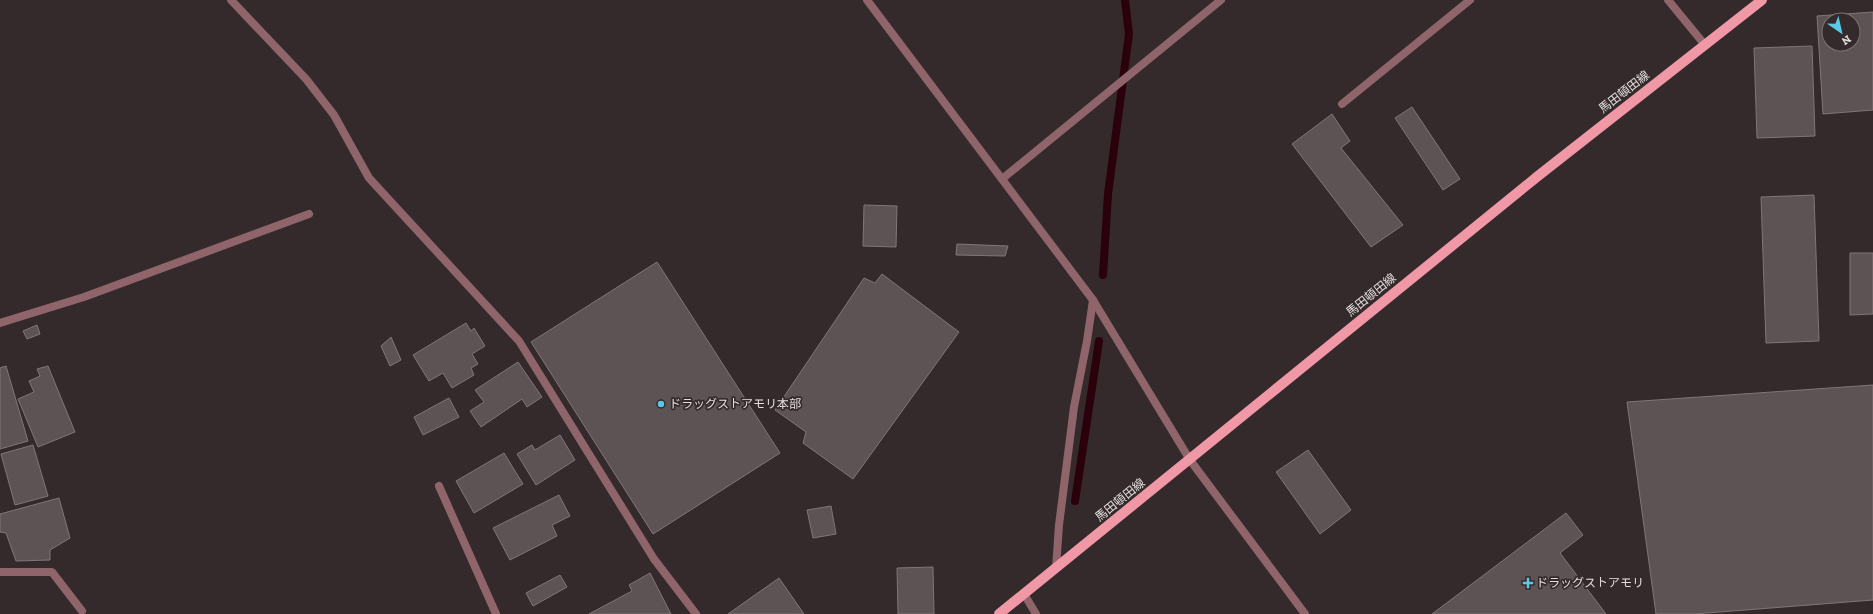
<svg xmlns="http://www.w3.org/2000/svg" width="1873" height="614" font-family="'Zilla Slab','Noto Sans JP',serif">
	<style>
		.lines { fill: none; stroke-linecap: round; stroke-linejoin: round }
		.stream { stroke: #2a000b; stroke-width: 8 }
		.building { fill: #5e5354; stroke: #827577; fill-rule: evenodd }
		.service { stroke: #8f646a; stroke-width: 8 }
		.minor { stroke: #8f646a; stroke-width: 8 }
		.tertiary { stroke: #8f646a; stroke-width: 8 }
		.primary { stroke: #f198a7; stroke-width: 10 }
		.poi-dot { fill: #5bc8e6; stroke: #342a2b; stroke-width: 1.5 }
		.labels { text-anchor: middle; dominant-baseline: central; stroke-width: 3.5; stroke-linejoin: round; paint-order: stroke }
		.street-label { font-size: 12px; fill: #e3dcdd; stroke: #342a2b }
		.poi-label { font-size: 12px; fill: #e3dcdd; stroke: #342a2b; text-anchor: start }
	</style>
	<rect width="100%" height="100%" fill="#342a2b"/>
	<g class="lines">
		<!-- stream -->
		<path class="stream" d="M1103,275L1108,194L1129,34L1125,0
			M1075,501L1099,341"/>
	</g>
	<!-- building -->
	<path class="building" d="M1873,12V110L1823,114L1817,16ZM1829,20H1853V44H1829Z
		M1812,46L1815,136L1757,138L1754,48Z
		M1412,107L1460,179L1443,190L1395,118Z
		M1332,114L1350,141L1341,148L1403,225L1371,247L1292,144Z
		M1814,195L1819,341L1766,343L1761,197Z
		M864,205L897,206L896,247L863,246Z
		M957,244L1008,246L1005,256L956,255Z
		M1850,253H1873V314L1850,315Z
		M657,262L780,453L653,534L531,342Z
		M882,274L959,332L853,479L803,443L806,432L775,410L864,278L875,283Z
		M466,323L471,331L474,328L485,346L472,354L478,364L471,368L474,375L452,388L443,373L429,381L413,355Z
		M37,325L40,334L27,339L23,331Z
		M391,337L401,360L390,366L381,346Z
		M518,362L542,397L527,407L522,399L481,427L470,411L484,402L475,390Z
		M6,366L28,441L0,449V368Z
		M48,366L75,432L38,447L18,399L34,392L29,381L40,376L37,369Z
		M1873,385V600L1694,614H1656L1627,402Z
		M449,398L459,417L423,435L414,417Z
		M560,435L575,460L536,485L517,454L532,445L535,450Z
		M33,445L48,496L15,505L1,454Z
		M1308,450L1351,510L1320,534L1276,472Z
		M504,453L523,484L474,513L456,481Z
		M559,495L570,516L552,525L557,536L510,560L493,528Z
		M59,498L70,538L50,550V560L16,561L6,533L0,532V514Z
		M831,506L836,534L813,538L807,510Z
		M1566,513L1583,535L1560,553L1606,614H1432Z
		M933,567L934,614H898L897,568Z
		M650,573L671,614H589L632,591L629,585Z
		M560,575L567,587L533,606L526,593Z
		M779,578L804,614H728Z"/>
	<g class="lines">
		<!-- service -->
		<path class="service" d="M1668,0L1705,45
			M1342,104L1470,0
			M1002,179L1221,0"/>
		<!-- minor -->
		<path class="minor" d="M231,0L306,79L334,115L369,178L519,341L654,559L696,614
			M0,323L84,297L309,214
			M439,486L496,614
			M1056,568L1059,525L1074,407L1087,341L1093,300
			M0,572H52L82,611
			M1024,594L1036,614"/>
		<!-- tertiary -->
		<path class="tertiary" d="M867,0L1093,300L1190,460L1305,614"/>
		<!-- primary -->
		<path class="primary" d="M999,614L1538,176L1762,0"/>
	</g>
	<!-- markers -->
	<g class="poi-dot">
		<circle cx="661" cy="404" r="4"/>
		<path d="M1526 577h4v4h4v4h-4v4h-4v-4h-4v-4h4z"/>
	</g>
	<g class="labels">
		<!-- street labels -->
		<g class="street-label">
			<text transform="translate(1624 92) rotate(-38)">馬田頓田線</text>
			<text transform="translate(1371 295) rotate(-39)">馬田頓田線</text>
			<text transform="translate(1120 500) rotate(-39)">馬田頓田線</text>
		</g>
		<!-- poi labels -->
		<g class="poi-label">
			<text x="669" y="404">ドラッグストアモリ本部</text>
			<text x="1536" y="583">ドラッグストアモリ</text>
		</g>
	</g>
	<!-- north arrow -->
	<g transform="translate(1841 32) rotate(146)"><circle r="19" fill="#342a2b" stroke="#7a7172"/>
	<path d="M0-3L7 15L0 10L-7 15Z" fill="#5bc8e6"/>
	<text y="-6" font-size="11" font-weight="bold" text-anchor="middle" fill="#e3dcdd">N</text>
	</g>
</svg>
